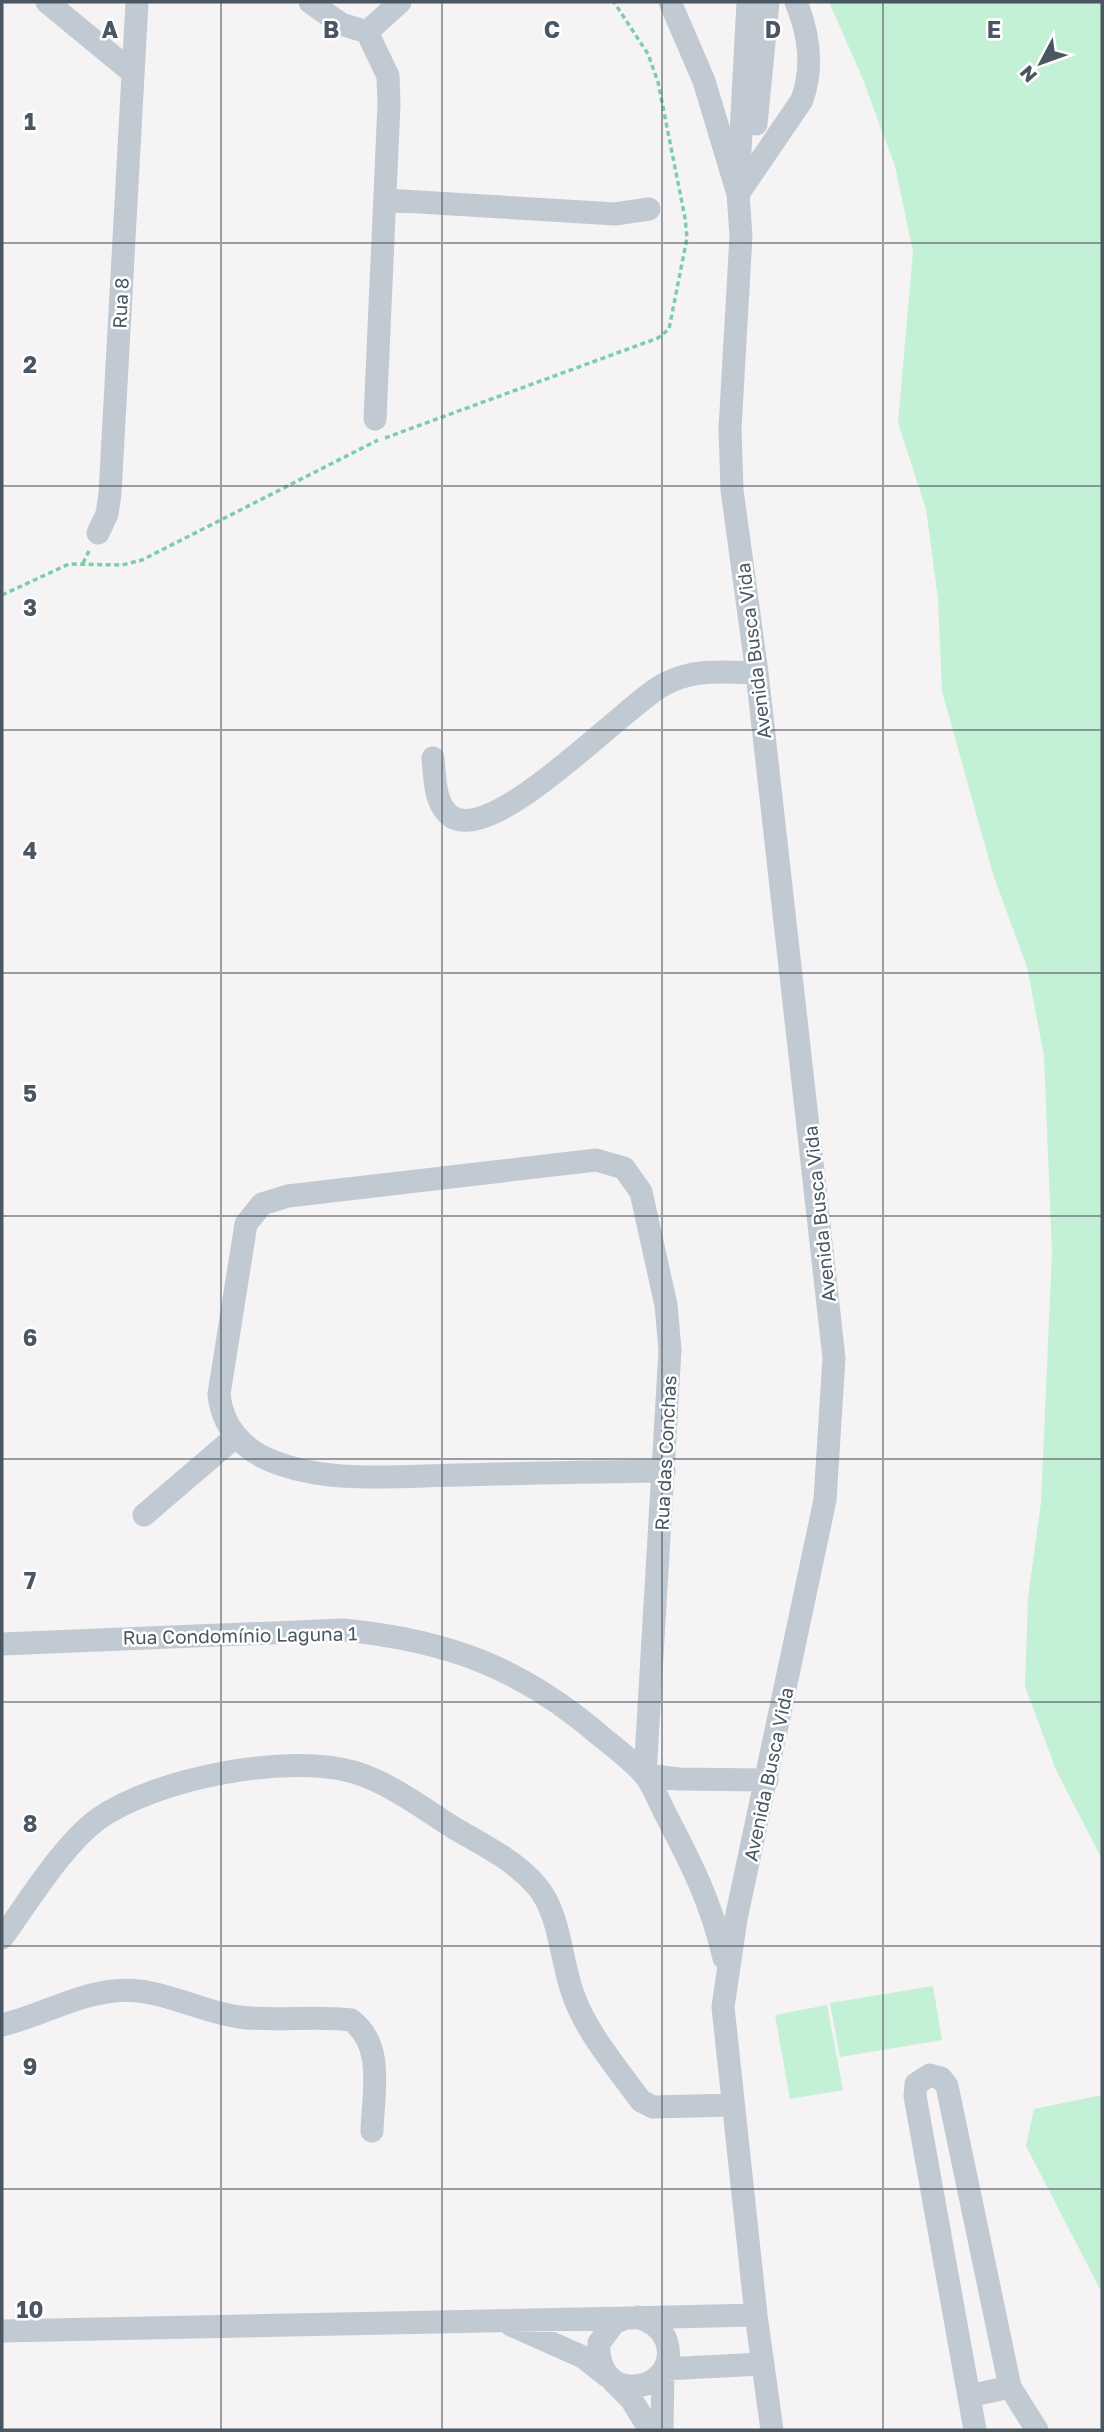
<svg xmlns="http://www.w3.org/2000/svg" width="1104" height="2432" font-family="'Golos Text',sans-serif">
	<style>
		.green { fill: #c3f1d5 }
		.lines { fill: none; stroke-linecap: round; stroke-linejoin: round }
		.path { stroke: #7ad0a6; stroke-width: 3.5; stroke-dasharray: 5 3.5; stroke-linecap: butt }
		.minor { stroke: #c1cad2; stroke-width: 23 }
		.grid { fill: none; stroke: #4a5661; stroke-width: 2; stroke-opacity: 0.55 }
		.labels { text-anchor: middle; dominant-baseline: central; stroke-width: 5; stroke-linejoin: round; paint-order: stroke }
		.street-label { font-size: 19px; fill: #4a5661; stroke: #fff }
		.grid-label { font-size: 23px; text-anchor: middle; font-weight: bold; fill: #4a5661; stroke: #fff; stroke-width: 5; stroke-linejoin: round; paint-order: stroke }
	</style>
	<rect width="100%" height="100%" fill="#f5f3f3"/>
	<!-- green -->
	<path class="green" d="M829,2H1102V1859L1056,1770L1025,1686L1028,1598L1041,1502L1052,1253L1044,1056L1027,967L993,874L942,691L938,599L926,509L898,423L913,252L895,166L862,77Z
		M933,1986L942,2040L840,2057L830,2003Z
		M827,2005L843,2090L790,2099L775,2015Z
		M1102,2095V2293L1026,2146L1034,2109Z"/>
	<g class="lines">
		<!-- path -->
		<path class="path" d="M385,438L658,338L669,329L687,238L685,218L658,82L648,54L614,2
			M83,563L90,549
			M2,595L69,564L122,565L142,560L378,440"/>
		<!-- minor -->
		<path class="minor" d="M47,2L132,72
			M310,2L341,24L367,32L388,76L389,104L375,419
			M670,2L704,81L738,194L741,236L730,429L732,490L757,673L834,1358L825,1500L736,1919L723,2007L756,2315L772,2430
			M367,32L400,2
			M756,124L768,2
			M739,170L748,2
			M738,194L802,100C814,66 809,34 796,2
			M386,200L615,214L649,209
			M98,533L107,514L110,494L137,2
			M433,758C435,777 434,806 452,817C497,843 624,706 663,685C693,668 724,672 757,673
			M144,1515L235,1437
			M2,1644L343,1630C447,1640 523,1668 603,1738C617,1749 631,1760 643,1773C653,1784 659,1802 666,1815C692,1865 711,1902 724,1958
			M645,1775L670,1350L666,1305L641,1192L624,1168L596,1160L288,1196L262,1204L246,1224L219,1394C222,1426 242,1449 272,1461C328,1484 397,1476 457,1475C526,1473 595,1472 664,1471
			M645,1775L679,1779L767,1780
			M2,1938C29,1901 62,1846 98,1819C156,1778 290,1752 357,1773C391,1784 424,1809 454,1828C482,1844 514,1860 536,1885C561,1914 560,1959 573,1994C586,2032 617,2068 641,2101L653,2107L732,2105
			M2,2025C40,2016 74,1995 114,1991C159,1986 196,2011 239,2017C276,2022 314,2015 351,2020C385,2045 373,2093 372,2131
			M638,2317C650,2321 661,2327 666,2340C684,2391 595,2410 599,2343L614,2323L626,2318L756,2315
			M511,2325L583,2357L607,2376
			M2,2331L626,2318
			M664,2369L762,2364
			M613,2381L631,2399L650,2430
			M969,2396L1010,2387
			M662,2430L663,2371
			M975,2430L915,2096L916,2084L930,2075L941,2078L947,2086L1010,2387L1037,2430"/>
	</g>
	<!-- grid -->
	<path class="grid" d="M221,2V2430M442,2V2430M662,2V2430M883,2V2430M2,243H1102M2,486H1102M2,730H1102M2,973H1102M2,1216H1102M2,1459H1102M2,1702H1102M2,1946H1102M2,2189H1102"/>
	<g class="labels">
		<!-- street labels -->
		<g class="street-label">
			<text transform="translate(120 303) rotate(-87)">Rua 8</text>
			<text transform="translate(753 651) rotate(-97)">Avenida Busca Vida</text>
			<text transform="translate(819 1214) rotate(-96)">Avenida Busca Vida</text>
			<text transform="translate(665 1453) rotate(-87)">Rua das Conchas</text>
			<text transform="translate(240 1635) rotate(-1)">Rua Condomínio Laguna 1</text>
			<text transform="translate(768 1774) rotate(-78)">Avenida Busca Vida</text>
		</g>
	</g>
	<g class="grid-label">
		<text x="110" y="38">A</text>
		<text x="331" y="38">B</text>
		<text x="552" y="38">C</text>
		<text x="773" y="38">D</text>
		<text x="994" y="38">E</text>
		<text x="30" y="130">1</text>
		<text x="30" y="373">2</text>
		<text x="30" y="616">3</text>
		<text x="30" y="859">4</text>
		<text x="30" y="1102">5</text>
		<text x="30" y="1346">6</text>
		<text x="30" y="1589">7</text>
		<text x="30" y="1832">8</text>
		<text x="30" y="2075">9</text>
		<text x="30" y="2318">10</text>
	</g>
	<!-- border -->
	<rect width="1104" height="2432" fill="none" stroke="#4a5661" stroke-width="7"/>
	<!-- north arrow -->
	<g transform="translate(1041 63) rotate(229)" stroke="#ffffff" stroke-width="5" paint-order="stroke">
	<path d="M0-5L12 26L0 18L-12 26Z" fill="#4a5661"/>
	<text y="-10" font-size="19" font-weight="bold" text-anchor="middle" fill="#4a5661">N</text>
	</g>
</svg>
